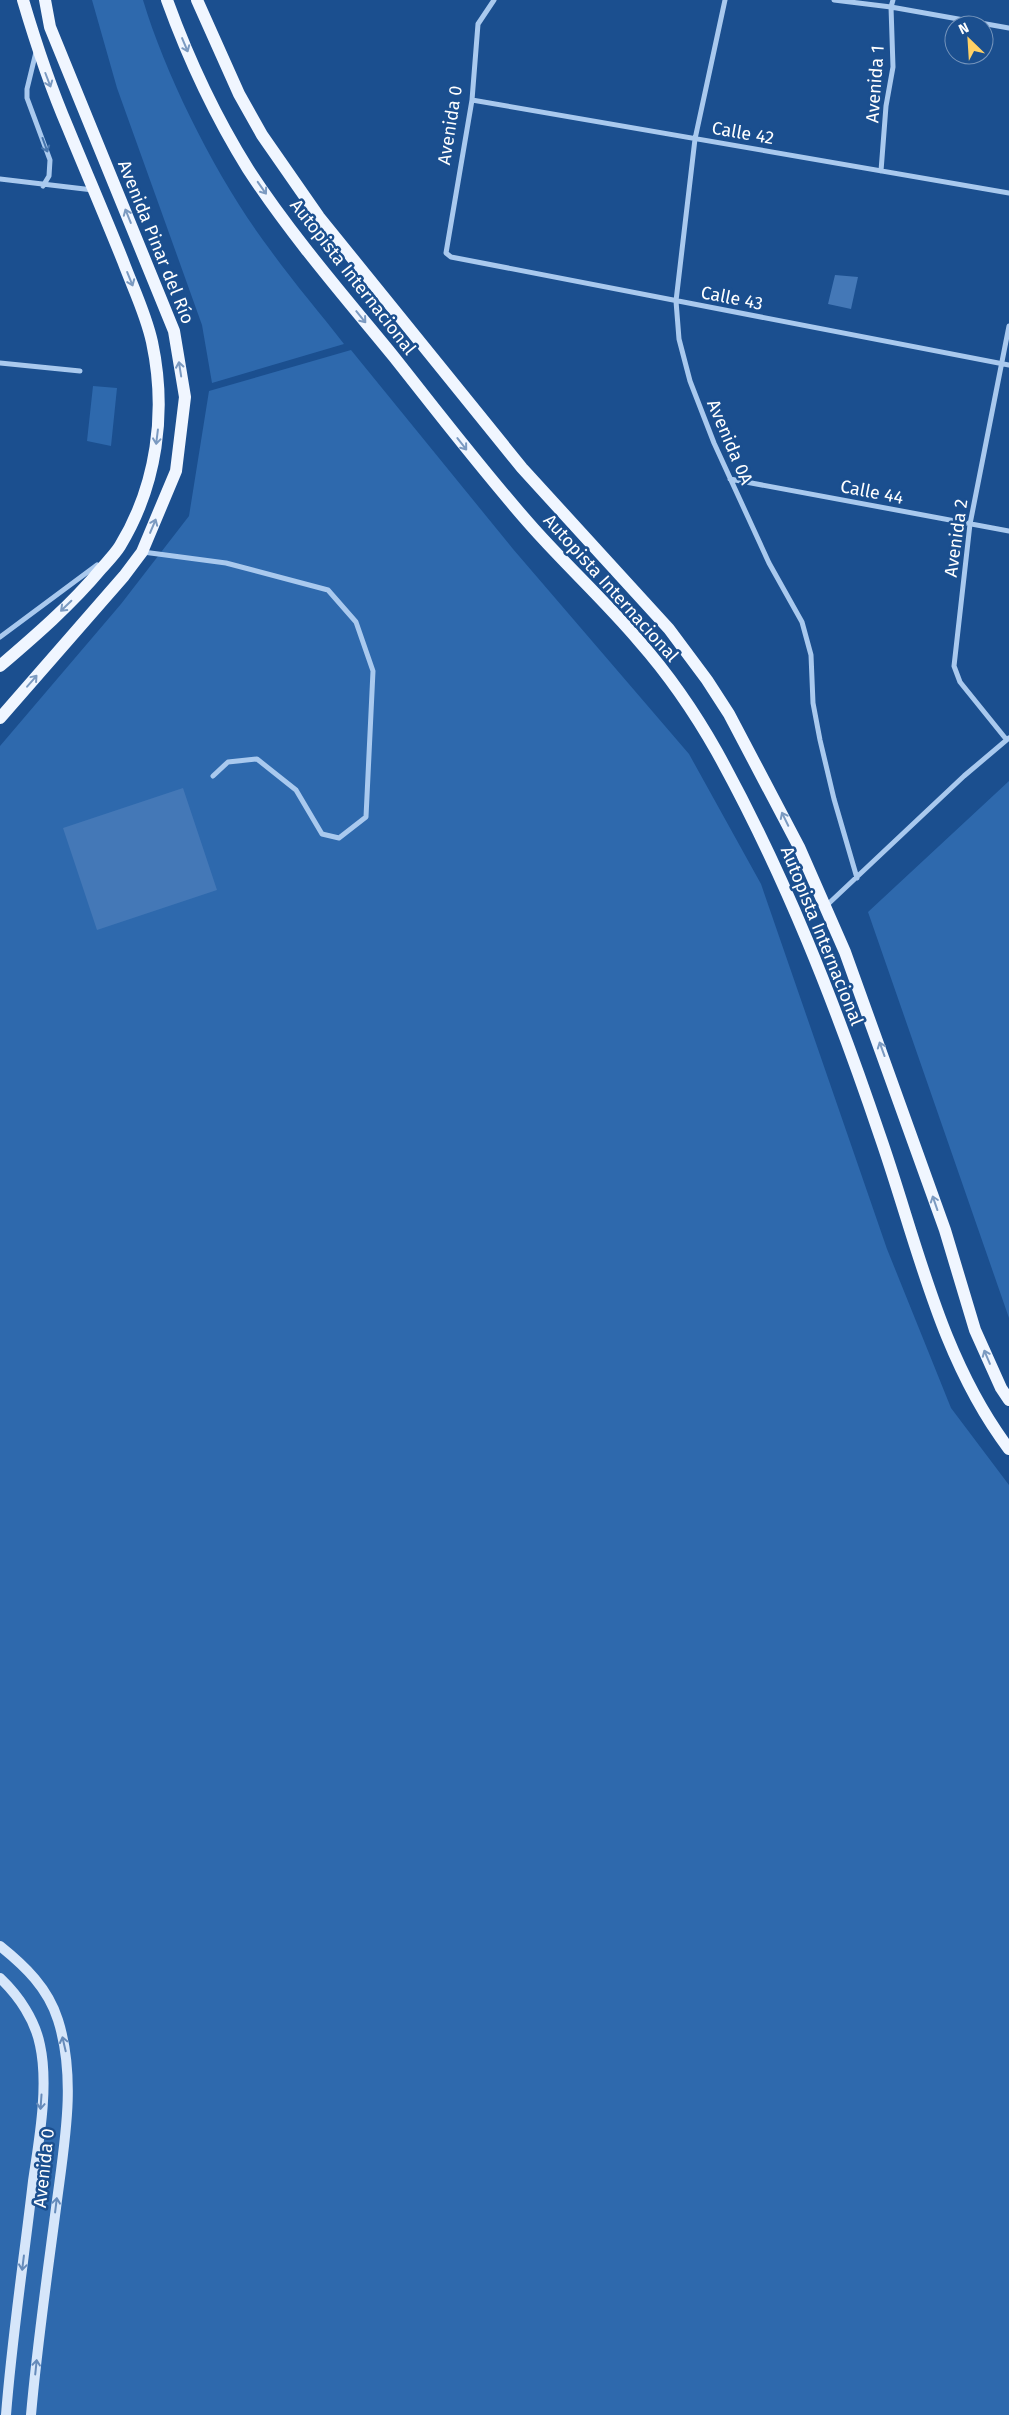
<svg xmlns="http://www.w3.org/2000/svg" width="1009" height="2415" font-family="'Fira Sans',sans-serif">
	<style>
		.green { fill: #2e69ad }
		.building { fill: #4478b7 }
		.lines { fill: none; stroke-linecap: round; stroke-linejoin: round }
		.minor { stroke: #a9c9ee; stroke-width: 5 }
		.secondary { stroke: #d6e6fa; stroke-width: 10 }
		.primary { stroke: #f0f6ff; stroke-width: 12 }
		.oneway { stroke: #7b9ac1 }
		.oneway2 { stroke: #4674ac }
		.oneway3 { stroke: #668bba }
		.labels { text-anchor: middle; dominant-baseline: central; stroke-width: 5; stroke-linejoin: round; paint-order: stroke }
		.street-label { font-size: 18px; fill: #fff; stroke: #1b4f8f }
	</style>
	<rect width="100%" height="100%" fill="#1b4f8f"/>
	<!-- green -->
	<path class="green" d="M92,0H143C167,80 220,184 271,251C294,283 320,313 344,344L212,383L202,325L117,88Z
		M351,350L513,549L689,754L761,884L887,1249L951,1408L1009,1485V2415H0V746L121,604L189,516L209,391Z
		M93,386L117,388L111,446L87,441Z
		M1009,781V1318L868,912Z"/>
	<!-- building -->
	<path class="building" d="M835,275L858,277L851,309L828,304Z
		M183,788L217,890L97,930L63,828Z"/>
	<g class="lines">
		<!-- minor -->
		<path class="minor" d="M494,0L478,24L472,100L447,247L446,253L451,257L1009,365
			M725,0L695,139L676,301L679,339L690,381L714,443L769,563L802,622L811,655L813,703L820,740L834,799L857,878
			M834,0L891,7L1009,28
			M36,52L27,89V98L50,160L49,176L43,186
			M472,100L1009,193
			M881,171L886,106L893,67L891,7L893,0
			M0,179L93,190
			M0,363L80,371
			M730,479L1009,531
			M143,552L226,563L328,590L356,622L373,671L366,817L339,838L322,834L296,790L257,759L228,762L213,776
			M0,637L97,565
			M1006,739L960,682L954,666L970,524L1009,326
			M826,906L964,776L1009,738"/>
		<!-- secondary -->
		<path class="secondary" d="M0,1946C25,1966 48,1988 58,2020C77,2080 64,2145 56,2208C47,2277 37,2346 31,2415
			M0,1978C19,1996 35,2020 40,2045C49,2086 39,2140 33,2181C24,2259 12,2337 6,2415"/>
		<!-- primary -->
		<path class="primary" d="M167,0C188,58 215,116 248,169C291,235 344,296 394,357C440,415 485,474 534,529C568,567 606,602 639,641C669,675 695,713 717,752C785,875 835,1003 880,1136C917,1242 940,1358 1009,1449
			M197,0L239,94L262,135L319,217L522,468L669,629L707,680L729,714L799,847L845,952L945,1230L975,1330L1001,1388L1009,1400
			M0,666C35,636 71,605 101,569C107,562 115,554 120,546C157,485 167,412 152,342C146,314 133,288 123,261C105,216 86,172 68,128C50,86 36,44 23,0
			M0,718L124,576L142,552L176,471L185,397L174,331L50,27L45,0"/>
	</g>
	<!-- one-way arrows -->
	<defs><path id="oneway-shaft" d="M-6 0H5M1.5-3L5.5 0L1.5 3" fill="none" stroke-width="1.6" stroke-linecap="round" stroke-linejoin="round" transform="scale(1.25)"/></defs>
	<g class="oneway">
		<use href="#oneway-shaft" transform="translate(185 45) rotate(67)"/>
		<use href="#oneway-shaft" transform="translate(48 80) rotate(69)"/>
		<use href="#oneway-shaft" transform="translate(262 188) rotate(55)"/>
		<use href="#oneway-shaft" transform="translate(128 216) rotate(-112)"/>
		<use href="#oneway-shaft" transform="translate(130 279) rotate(68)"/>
		<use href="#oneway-shaft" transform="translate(361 317) rotate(51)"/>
		<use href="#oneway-shaft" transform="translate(180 369) rotate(-99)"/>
		<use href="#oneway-shaft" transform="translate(157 437) rotate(97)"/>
		<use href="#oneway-shaft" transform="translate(462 444) rotate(52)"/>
		<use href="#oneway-shaft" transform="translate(153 526) rotate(-67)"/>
		<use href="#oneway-shaft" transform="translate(66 606) rotate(136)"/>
		<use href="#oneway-shaft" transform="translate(32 681) rotate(-49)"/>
		<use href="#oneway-shaft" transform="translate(785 819) rotate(-116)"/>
		<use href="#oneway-shaft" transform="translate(882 1049) rotate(-110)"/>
		<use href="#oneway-shaft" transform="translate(935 1203) rotate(-109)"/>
		<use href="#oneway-shaft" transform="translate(987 1357) rotate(-113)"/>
	</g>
	<use class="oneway2" href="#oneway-shaft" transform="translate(45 145) rotate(70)"/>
	<g class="oneway3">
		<use href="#oneway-shaft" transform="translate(64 2044) rotate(-103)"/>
		<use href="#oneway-shaft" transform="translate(41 2102) rotate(94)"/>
		<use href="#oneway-shaft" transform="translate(56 2205) rotate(-83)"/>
		<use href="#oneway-shaft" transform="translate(23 2263) rotate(97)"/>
		<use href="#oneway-shaft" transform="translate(36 2367) rotate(-84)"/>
	</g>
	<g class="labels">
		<!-- street labels -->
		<g class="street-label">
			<text transform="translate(875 84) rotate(-86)">Avenida 1</text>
			<text transform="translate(450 125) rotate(-81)">Avenida 0</text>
			<text transform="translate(743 133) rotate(10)">Calle 42</text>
			<text transform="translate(156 242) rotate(68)">Avenida Pinar del Río</text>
			<text transform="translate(353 277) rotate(52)">Autopista Internacional</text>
			<text transform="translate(732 298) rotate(11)">Calle 43</text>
			<text transform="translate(730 442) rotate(67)">Avenida 0A</text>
			<text transform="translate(872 492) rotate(11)">Calle 44</text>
			<text transform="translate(956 538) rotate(-82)">Avenida 2</text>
			<text transform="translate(611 588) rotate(48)">Autopista Internacional</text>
			<text transform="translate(822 936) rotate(68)">Autopista Internacional</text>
			<text transform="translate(44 2168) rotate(-84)">Avenida 0</text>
		</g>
	</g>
	<!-- north arrow -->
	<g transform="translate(969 40) rotate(335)"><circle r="24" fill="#1b4f8f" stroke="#7695bc"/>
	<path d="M0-4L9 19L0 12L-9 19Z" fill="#ffd166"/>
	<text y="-8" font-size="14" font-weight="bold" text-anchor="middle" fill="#ffffff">N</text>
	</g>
</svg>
